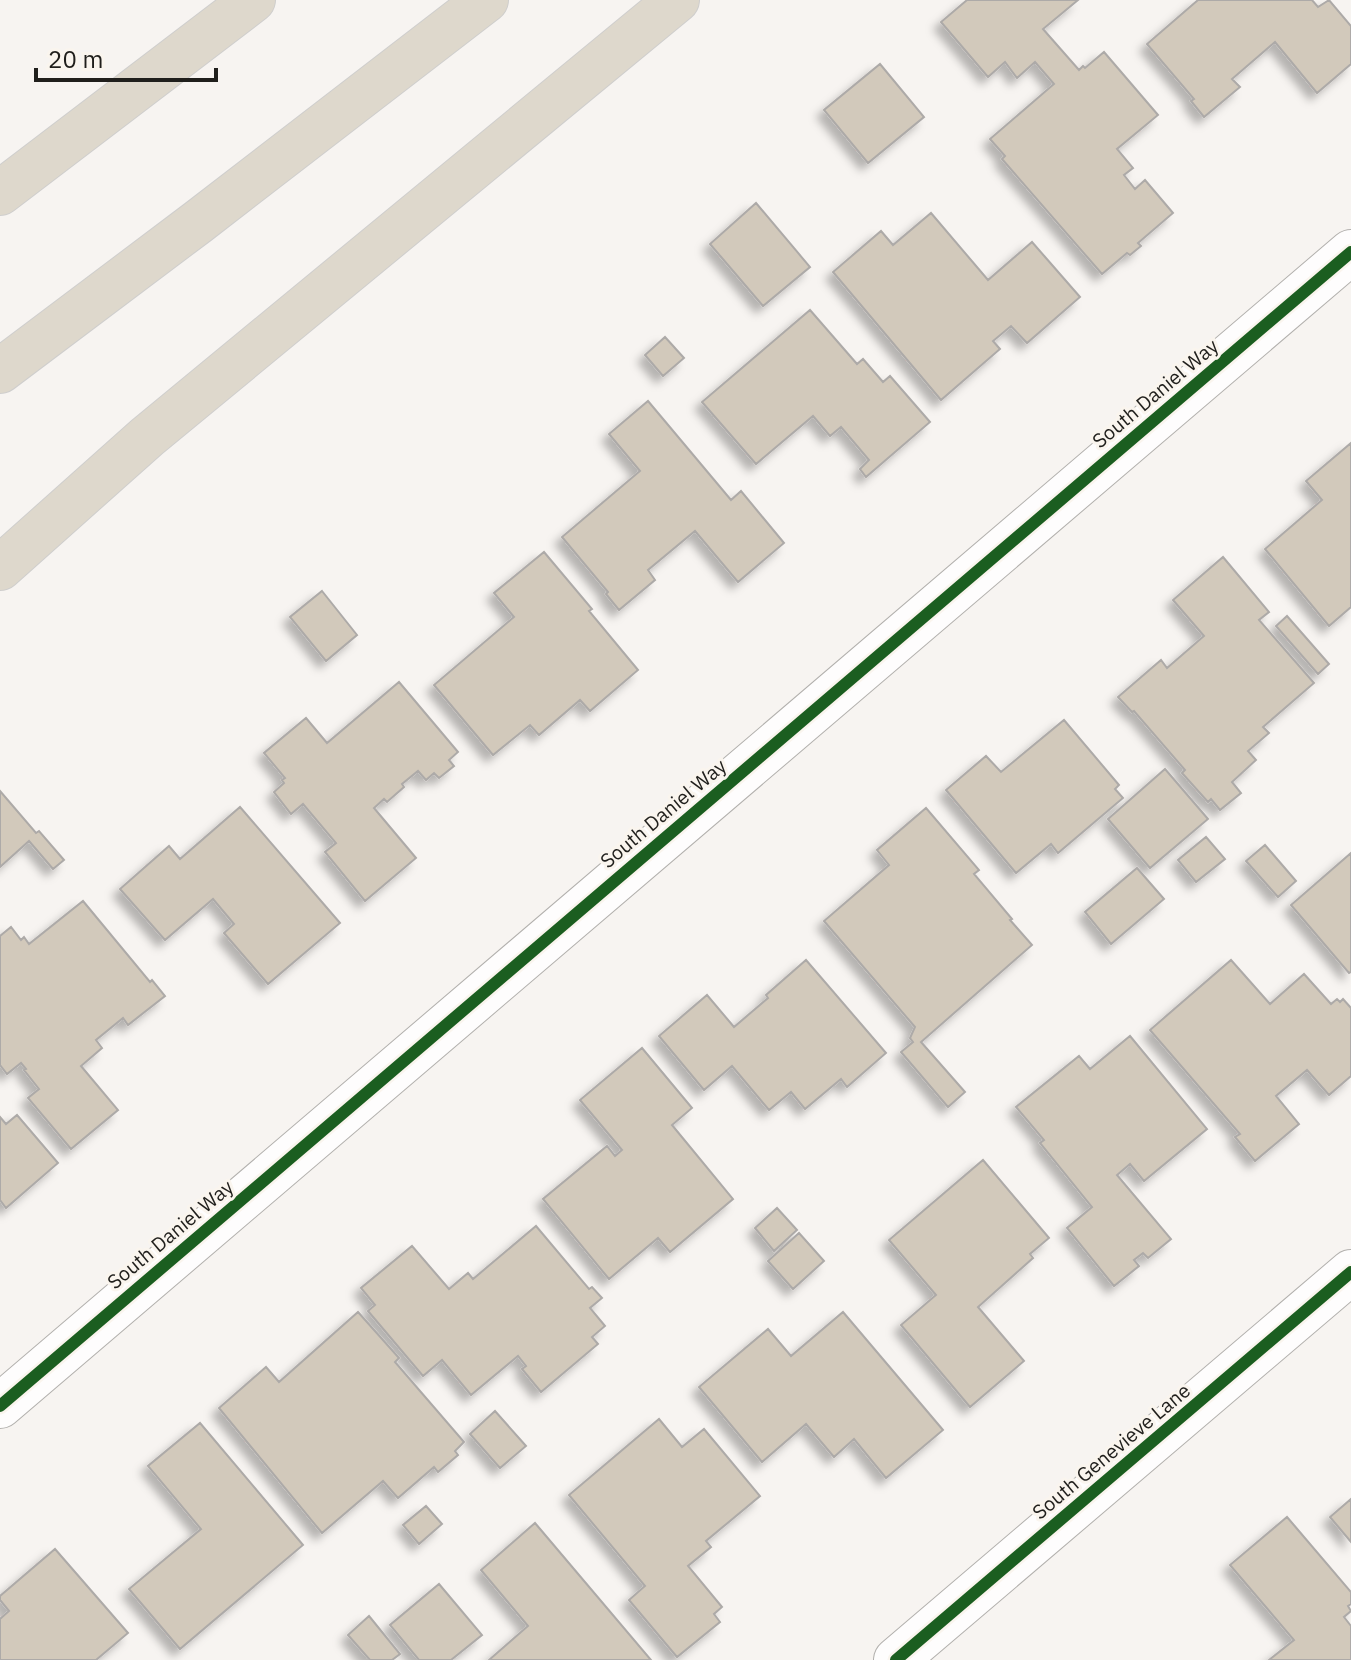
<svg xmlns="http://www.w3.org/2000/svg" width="1351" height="1660" font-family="'IBM Plex Sans',sans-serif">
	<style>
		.building { fill: #d2c9bb; stroke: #adaaa8; stroke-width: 2; filter: url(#shadow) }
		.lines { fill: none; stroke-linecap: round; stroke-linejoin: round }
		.street-casing { stroke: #b2b0ad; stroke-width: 46 }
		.highway-casing { stroke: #cfcecd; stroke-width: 46 }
		.street { stroke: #fefdfd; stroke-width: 44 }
		.highway { stroke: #ded8cc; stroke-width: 44 }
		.cycleway-casing { stroke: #faf5ee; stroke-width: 17 }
		.cycleway { stroke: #1b5e20; stroke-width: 12 }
		.labels { text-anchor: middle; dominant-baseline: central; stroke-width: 6; stroke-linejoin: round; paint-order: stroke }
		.street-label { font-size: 20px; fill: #201f1c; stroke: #faf5ee }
	</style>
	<defs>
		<filter id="shadow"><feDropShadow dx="-7" dy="7" stdDeviation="4" flood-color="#0004"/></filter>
	</defs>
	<rect width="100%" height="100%" fill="#f7f4f1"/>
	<!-- building -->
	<path class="building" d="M967,0H1078L1043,29L1079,70L1083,66L1085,68L1104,52L1158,115L1117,149L1133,168L1124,175L1135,189L1145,180L1173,213L1138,243L1141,246L1130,255L1127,253L1102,274L1002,159L1005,156L990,139L1054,84L1035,62L1017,78L1005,62L988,77L941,22Z
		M1198,0H1312L1318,7L1329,0L1351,26V64L1317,93L1275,42L1232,79L1240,87L1204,117L1191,101L1194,99L1147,44Z
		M880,64L924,117L868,163L824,110Z
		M756,203L810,267L763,306L710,244Z
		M931,213L988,280L1032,242L1080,297L1027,343L1011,326L993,341L1000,349L941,400L833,272L881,231L893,245Z
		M810,310L857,364L863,359L883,382L890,376L930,422L866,477L860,469L869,460L841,427L830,436L813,416L756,464L702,402Z
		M665,337L684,358L663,376L645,355Z
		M648,401L731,500L741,491L784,543L738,582L695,531L648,570L655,580L619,610L606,594L608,592L562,537L640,471L609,434Z
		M1351,443V607L1329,626L1265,549L1322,500L1306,481Z
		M544,552L592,609L589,611L638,670L590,711L580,700L539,735L530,725L493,755L434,685L514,617L494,593Z
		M1223,557L1269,612L1259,620L1314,683L1263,727L1269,733L1248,751L1256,760L1232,782L1241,793L1220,810L1211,799L1208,802L1182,773L1185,770L1134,711L1132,712L1118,697L1161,660L1167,668L1204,636L1173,600Z
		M322,591L357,635L326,661L290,617Z
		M1287,616L1329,664L1318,674L1276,626Z
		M399,682L458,752L449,760L454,766L439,778L434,773L426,780L418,771L402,784L404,787L387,802L384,799L374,808L416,858L365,901L325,852L336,843L303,804L291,814L274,792L284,783L282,780L285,778L264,753L306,718L327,743Z
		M1064,720L1119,785L1115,789L1123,798L1058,853L1051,844L1016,873L946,790L986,756L1001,772Z
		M1165,769L1208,819L1150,868L1108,819Z
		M0,791L36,833L39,831L64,860L53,869L29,841L0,867Z
		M240,807L340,923L268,984L224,933L234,924L213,899L165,940L120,889L169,846L180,859Z
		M926,808L979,870L974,874L1012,919L1010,920L1032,945L921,1042L965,1092L948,1107L901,1052L913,1042L910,1038L915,1027L824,921L889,865L877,850Z
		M1206,837L1225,859L1196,882L1178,860Z
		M1265,845L1296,881L1278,897L1246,861Z
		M1351,853V972L1349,973L1291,905Z
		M1137,868L1164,899L1111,944L1085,912Z
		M83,901L150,982L152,980L165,996L128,1025L123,1018L96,1040L102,1048L81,1066L118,1110L71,1149L28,1098L39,1089L24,1070L26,1069L21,1063L7,1074L0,1065V936L11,927L21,940L24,937L29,944Z
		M806,960L886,1053L847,1087L841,1079L805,1109L791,1092L769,1110L732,1066L704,1090L659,1036L707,995L734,1027L768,998L766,995Z
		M1231,960L1270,1004L1304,974L1331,1004L1337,999L1340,1002L1343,999L1351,1008V1076L1329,1095L1307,1070L1276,1096L1299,1124L1255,1161L1235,1137L1240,1134L1150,1030Z
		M1130,1036L1207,1129L1144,1181L1130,1164L1117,1175L1171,1239L1148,1258L1143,1253L1134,1260L1139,1266L1114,1286L1067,1228L1092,1207L1040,1143L1044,1140L1016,1107L1079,1056L1090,1069Z
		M642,1048L692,1108L672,1125L733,1199L670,1252L658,1238L609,1279L543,1199L607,1146L615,1156L622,1150L580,1100Z
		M17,1115L58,1163L6,1208L0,1200V1117L6,1124Z
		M983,1160L1049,1238L1030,1254L1033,1258L978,1307L1024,1361L970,1407L901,1325L936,1295L889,1240Z
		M777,1208L797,1230L774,1251L755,1228Z
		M536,1226L589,1289L592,1287L602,1298L590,1308L605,1326L592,1337L598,1344L541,1392L522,1369L526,1366L518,1356L471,1395L442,1360L423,1376L368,1311L375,1305L361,1288L412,1246L449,1289L468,1273L473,1279Z
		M799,1233L824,1261L793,1289L768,1261Z
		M358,1312L399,1358L395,1362L464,1442L455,1451L458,1455L438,1472L434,1467L398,1498L383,1481L322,1533L219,1408L266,1367L279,1382Z
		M843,1312L943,1430L886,1478L854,1439L834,1457L806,1424L762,1462L699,1387L768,1329L791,1356Z
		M495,1411L526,1446L500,1468L470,1434Z
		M659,1419L682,1447L704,1429L760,1496L706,1541L711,1547L688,1566L722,1607L714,1614L720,1622L677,1657L629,1600L645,1586L569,1495Z
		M200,1423L303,1545L180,1649L129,1589L201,1529L148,1466Z
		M1351,1499V1542L1330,1517Z
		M426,1506L442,1524L419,1544L403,1525Z
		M1287,1517L1351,1592V1604L1348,1606L1351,1611L1344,1617L1351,1626V1660H1269L1294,1640L1230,1565Z
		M535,1523L651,1660H489L528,1626L481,1570Z
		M55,1549L128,1633L96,1660H0V1619L9,1611L0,1600V1596Z
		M439,1584L482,1635L451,1660H419L390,1625Z
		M369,1616L400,1654L392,1660H370L348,1635Z"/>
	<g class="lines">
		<!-- street casing -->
		<g class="street-casing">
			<path id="street" d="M0,1406L1351,252
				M896,1660L1351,1272"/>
		</g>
		<!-- highway casing -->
		<g class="highway-casing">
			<path id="highway" d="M0,193L253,0
				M0,371L198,222L486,0
				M0,568L147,437L677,0"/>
		</g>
		<!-- street -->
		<use href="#street" class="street"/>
		<!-- highway -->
		<use href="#highway" class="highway"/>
		<!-- cycleway casing -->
		<g class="cycleway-casing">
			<path id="cycleway" d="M0,1406L1351,252
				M896,1660L1351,1272"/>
		</g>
		<!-- cycleway -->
		<use href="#cycleway" class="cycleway"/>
	</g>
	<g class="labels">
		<!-- street labels -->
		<g class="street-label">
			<text transform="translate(1155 393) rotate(-40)">South Daniel Way</text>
			<text transform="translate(663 813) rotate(-40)">South Daniel Way</text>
			<text transform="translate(170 1234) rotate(-40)">South Daniel Way</text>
			<text transform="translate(1111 1451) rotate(-40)">South Genevieve Lane</text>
		</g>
	</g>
	<!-- scale -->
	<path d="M36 68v12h180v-12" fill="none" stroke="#201f1c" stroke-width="4"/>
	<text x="48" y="68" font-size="24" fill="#201f1c" stroke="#faf5ee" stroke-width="6" paint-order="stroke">20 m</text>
</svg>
